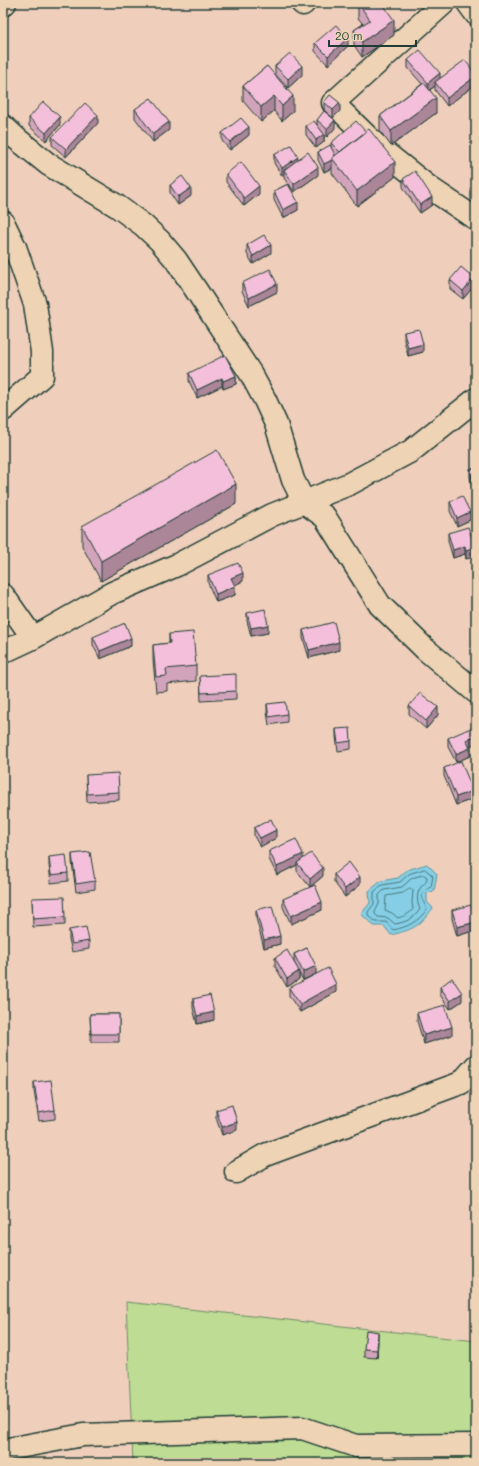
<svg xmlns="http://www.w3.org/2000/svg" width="479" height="1466" font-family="Mali,sans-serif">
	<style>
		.green { fill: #bedc94; stroke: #6e8c64 }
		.water { fill: #85cee5; stroke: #5c949e }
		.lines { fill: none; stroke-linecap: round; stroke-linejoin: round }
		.shore { stroke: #48777b; stroke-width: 1 }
		.minor-casing { stroke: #1f3d34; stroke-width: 25 }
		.minor { stroke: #eed3b5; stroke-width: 22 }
		.wall { fill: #d2a4bb; stroke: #1f3d34 }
		.shaded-wall { fill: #ab8699; stroke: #1f3d34 }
		.building { fill: #f4bfda; stroke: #1f3d34 }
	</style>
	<rect width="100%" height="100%" fill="#efcfbc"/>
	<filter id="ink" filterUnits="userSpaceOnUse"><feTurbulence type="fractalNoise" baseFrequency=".025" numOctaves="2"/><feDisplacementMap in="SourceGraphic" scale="8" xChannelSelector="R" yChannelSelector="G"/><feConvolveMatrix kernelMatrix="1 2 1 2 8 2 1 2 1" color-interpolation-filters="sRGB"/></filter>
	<g filter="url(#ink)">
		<!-- green -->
		<path class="green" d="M126,1302L476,1341V1463H133Z"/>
		<!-- water -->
		<path class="water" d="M427,864L437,874L434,891L427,893V902L433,908C419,927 414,929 391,935L384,926H374L361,914L370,903L369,891L381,881L398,878L407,870Z"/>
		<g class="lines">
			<!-- shore -->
			<path class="shore" d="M425,869L433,876L431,887C418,893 422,900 427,909C418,922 408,927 393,930L386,922H376L368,915V912L374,904V892L382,885L400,882L409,874Z
				M424,875L427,877C426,885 425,882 421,887C416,893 417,903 420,909C414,919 406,922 395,924L388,918L378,917L375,914V912L379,904V895L384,890L402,887L412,878Z
				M410,888L413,890L412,903L413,909C410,914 404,916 398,918L392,913L385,910L386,896L403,893Z"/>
			<!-- minor casing -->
			<g class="minor-casing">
				<path id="minor" d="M302,3L303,4L304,3
					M444,3L333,103L377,146L430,188L476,219
					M468,3L476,14
					M3,5L5,3
					M3,126L17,139L48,164L117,206L143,225L160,241L176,260L198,293L251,374L265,400L276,424L293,480L304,502L325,517L380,605L425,649L476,692
					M3,222L15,247L35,304L42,352V376L3,410
					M3,595L33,638
					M3,652L33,638L112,593L177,565L272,515L349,484L411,451L476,399
					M236,1172L265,1155L461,1083L476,1066
					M3,1450L83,1435L302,1428L356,1446L476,1445"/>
			</g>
			<!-- minor -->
			<use href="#minor" class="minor"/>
		</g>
		<!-- wall -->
		<path class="wall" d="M358,3L394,35L362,57L354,45V30L363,24L358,18Z
			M315,43L348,46L328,65L315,51Z
			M408,60L440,78L476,75V84L447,106L435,90V86L430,90L436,113L391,146L380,131V116L422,84L408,68Z
			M267,66L293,111L282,121L274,111L261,122L243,101V86Z
			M275,66L302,75L288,88L275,74Z
			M324,102L340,111L333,118L324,110Z
			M135,109L169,130L153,142L135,118Z
			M29,118L60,125L46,141L29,126Z
			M317,120L335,128L327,137L324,135V142L316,148L306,135V126L317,125Z
			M98,123L66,157L52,145V137Z
			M222,133L249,135L230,150L222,141Z
			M331,143L395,177L357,206L332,173V168L324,172L318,160V152L331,148Z
			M274,155L298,159L318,175L294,192L289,184L298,210L283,218L274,200V191L288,184L284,178V175L282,176L274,163Z
			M226,174L259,194L244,206L226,182Z
			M403,179L432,205L420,213L403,187Z
			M170,185L191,196L178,205L170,193Z
			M247,245L271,253L253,264L247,254Z
			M450,280L474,286L463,299L450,289Z
			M242,283L277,292L249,306L242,291Z
			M404,332L423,352L408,356L404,340Z
			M189,373L236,376V384L223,389L222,386L197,398L189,381Z
			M476,468V498H474L470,477V469Z
			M450,502L470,520L457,526L450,511Z
			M236,504L101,581L82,546V526Z
			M448,533L475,556L466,559L465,554L453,558L448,541Z
			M208,575L243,581L234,585L235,595L216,602L208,583Z
			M247,613L268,633L251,636L247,621Z
			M303,630L339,650L309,658L303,638Z
			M169,634L196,666V681L167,684V691L156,692L153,660V645L169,643Z
			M93,637L131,646L100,659L93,645Z
			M200,676L236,691V699L201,701Z
			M267,704L287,714V722L269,725L267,712Z
			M409,706L438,715L426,729L409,714Z
			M336,729L351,741V749L338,751L336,737Z
			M448,738L469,746L470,756L456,762L448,747Z
			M444,768L473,799L456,805L444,776Z
			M86,775L119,792V800L87,802Z
			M254,828L276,838L260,847L254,836Z
			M269,851L303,859L323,876L310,887L297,871V865L277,875L269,859Z
			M72,854L95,881V889L76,892L72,862Z
			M49,857L68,873V881L51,883L49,865Z
			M334,874L360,885L345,897L334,882Z
			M32,898L65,917V925L33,927Z
			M283,899L322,910L291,924L283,907Z
			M256,910L280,944L264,948L256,918Z
			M452,910L476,930L457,936L452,919Z
			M69,930L89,941V949L72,952L69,939Z
			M307,948L303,980L299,973V979L287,987L275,966V958L296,966L294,962V954Z
			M440,987L462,1001L450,1009L440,995Z
			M289,988L336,992L300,1012L289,996Z
			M193,999L214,1020L197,1024L193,1008Z
			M417,1013L452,1035L424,1044L417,1021Z
			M90,1014H119V1042H91Z
			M34,1082L55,1110V1119L39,1121L34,1091Z
			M216,1110L237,1130L222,1135L216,1118Z
			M378,1340L377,1358L364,1357V1349Z"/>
		<!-- shaded-wall -->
		<path class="shaded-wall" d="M394,20V35L362,57V42Z
			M348,38V46L328,65V56Z
			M5,63V71L3,72V64Z
			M302,66V75L288,88V79Z
			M440,73V81L435,82V86L428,91V83Z
			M476,76V84L447,106V98Z
			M274,96V111L261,122V107Z
			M293,96V111L282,121V106Z
			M436,98V113L391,146V131Z
			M340,103V111L333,118V110Z
			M98,115V123L66,157V149Z
			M60,117V125L46,141V133Z
			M335,120V128L327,137V129Z
			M169,122V130L153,142V134Z
			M249,127V135L230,150V142Z
			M324,134V142L316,148V140Z
			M298,157V166L284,170V175L282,176V168Z
			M332,160V168L324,172V164Z
			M395,162V177L357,206V191Z
			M318,167V175L294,192V184Z
			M259,186V194L244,206V198Z
			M191,188V196L178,205V197Z
			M432,197V205L420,213V205Z
			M298,202V210L283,218V210Z
			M271,245V253L253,264V256Z
			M474,278V286L463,299V291Z
			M277,284V292L249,306V298Z
			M423,344V352L408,356V348Z
			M236,376V384L223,389V381Z
			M222,378V386L197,398V390Z
			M236,484V504L101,581V561Z
			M470,512V520L457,526V518Z
			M465,546V554L453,558V550Z
			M475,547V556L466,559V550Z
			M243,573V581L231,587V578Z
			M235,586V595L216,602V594Z
			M268,625V633L251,636V628Z
			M131,638V646L100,659V651Z
			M339,642V650L309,658V650Z
			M438,707V715L426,729V721Z
			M476,735V743L466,748V740Z
			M470,748V756L456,762V754Z
			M473,791V799L456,805V797Z
			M276,830V838L260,847V838Z
			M303,854V862L297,863V865L277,875V867Z
			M323,868V876L310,887V879Z
			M360,877V885L345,897V889Z
			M322,902V910L291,924V916Z
			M476,922V930L457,936V927Z
			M280,936V944L264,948V940Z
			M316,966V974L303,980V972Z
			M299,971V979L287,987V979Z
			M336,984V992L300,1012V1004Z
			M462,993V1001L450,1009V1001Z
			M214,1012V1020L197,1024V1016Z
			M452,1027V1035L424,1044V1035Z
			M237,1122V1130L222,1135V1127Z
			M378,1332V1340L377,1358V1350Z"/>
		<!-- building -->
		<path class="building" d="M358,3H382L394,20L362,42L354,30L370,20Z
			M336,25L348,38L328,56L315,43Z
			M420,50L440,73L428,83L408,60Z
			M290,53L302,66L288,79L275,66Z
			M465,60L476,75V76L447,98L435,82Z
			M267,66L293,96L282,106L274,96L261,107L243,86Z
			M424,83L436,98L391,131L380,116Z
			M330,95L340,103L333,110L324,102Z
			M151,98L169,122L153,134L135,109Z
			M43,102L60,117L46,133L29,118Z
			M85,103L98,115L66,149L52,137Z
			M324,111L335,120L327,129L317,120Z
			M241,118L249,127L230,142L222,133Z
			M314,121L324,134L316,140L306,126Z
			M356,121L366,132L340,152L331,143Z
			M369,129L395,162L357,191L332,158Z
			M291,145L298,157L282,168L274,155Z
			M330,145L335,155L332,158V160L324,164L318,152Z
			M308,152L318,167L294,184L284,170Z
			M241,162L259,186L244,198L226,174Z
			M415,171L432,197L420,205L403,179Z
			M182,176L191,188L178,197L170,185Z
			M288,184L298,202L283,210L274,191Z
			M264,235L271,245L253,256L247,245Z
			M461,267L474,278L463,291L450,280Z
			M270,269L277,284L249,298L242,283Z
			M419,329L423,344L408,348L404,332Z
			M225,355L236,376L223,381L222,378L197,390L189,373Z
			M217,450L236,484L101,561L82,526Z
			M476,468V490H474L470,469Z
			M462,496L470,512L457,518L450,502Z
			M468,527L475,547L466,550L465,546L453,550L448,533Z
			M238,563L243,573L231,578L235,586L216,594L208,575Z
			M265,609L268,625L251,628L247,613Z
			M334,622L339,642L309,650L303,630Z
			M125,623L131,638L100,651L93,637Z
			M193,632L196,666L166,669L167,676L156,677L153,645L170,643L169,634Z
			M236,674V691L201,693L200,676Z
			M420,693L438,707L426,721L409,706Z
			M285,702L287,714L269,717L267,704Z
			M473,727L476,733V735L466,740L470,748L456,754L448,738Z
			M350,728L351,741L338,743L336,729Z
			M461,761L473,791L456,797L444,768Z
			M118,773L119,792L87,794L86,775Z
			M271,819L276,830L260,838L254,828Z
			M296,839L303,854L277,867L269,851Z
			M90,852L95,881L76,884L72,854Z
			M311,853L323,868L310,879L297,863Z
			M66,855L68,873L51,875L49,857Z
			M349,862L360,877L345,889L334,874Z
			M315,885L322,902L291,916L283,899Z
			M64,897L65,917L33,919L32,898Z
			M471,905L476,922L457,927L452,910Z
			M272,906L280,936L264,940L256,910Z
			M86,927L89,941L72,944L69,930Z
			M307,948L316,966L303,972L294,954Z
			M287,950L299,971L287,979L275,958Z
			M328,968L336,984L300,1004L289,988Z
			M452,978L462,993L450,1001L440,987Z
			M210,995L214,1012L197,1016L193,999Z
			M445,1005L452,1027L424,1035L417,1013Z
			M90,1014H119V1034H91Z
			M51,1080L55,1110L39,1113L34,1082Z
			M232,1105L237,1122L222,1127L216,1110Z
			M366,1330L378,1332L377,1350L364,1349Z"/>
	</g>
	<!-- margin -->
	<rect width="479" height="1466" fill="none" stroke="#eed3b5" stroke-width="16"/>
	<rect x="8" y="8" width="463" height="1450" fill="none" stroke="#1f3d34" stroke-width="1.5" filter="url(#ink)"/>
	<!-- scale -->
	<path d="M329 40v6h87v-6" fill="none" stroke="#1f3d34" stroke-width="2"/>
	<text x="335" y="40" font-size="12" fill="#1f3d34" stroke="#eed3b5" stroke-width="3" paint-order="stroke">20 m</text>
</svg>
